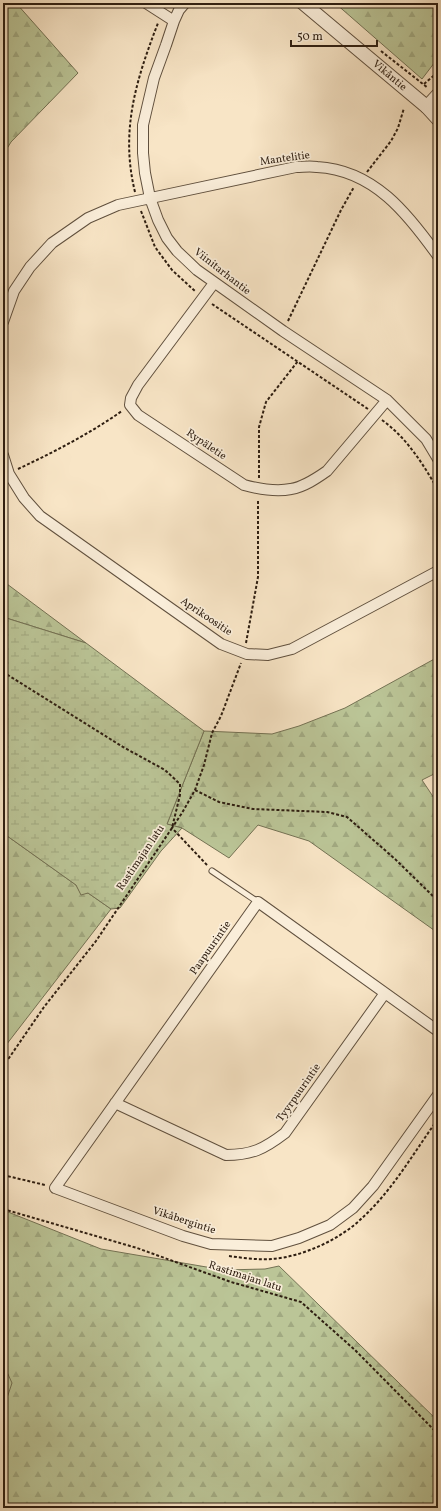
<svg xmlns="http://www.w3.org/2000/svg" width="441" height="1511" font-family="Vollkorn,serif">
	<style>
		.forest { fill: url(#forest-firs); stroke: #747254 }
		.wetland { fill: url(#wetland-marsh); stroke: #747254 }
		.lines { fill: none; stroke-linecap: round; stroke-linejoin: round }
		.service-casing { stroke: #60503e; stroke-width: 7 }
		.minor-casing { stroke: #60503e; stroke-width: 12 }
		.tertiary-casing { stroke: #60503e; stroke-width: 15 }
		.path { stroke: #2e1e11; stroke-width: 2; stroke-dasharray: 3 2; stroke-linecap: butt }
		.service { stroke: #faeeda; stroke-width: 5 }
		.minor { stroke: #faeeda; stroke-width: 10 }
		.tertiary { stroke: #faeeda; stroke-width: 13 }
		.labels { text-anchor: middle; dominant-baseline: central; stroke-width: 3.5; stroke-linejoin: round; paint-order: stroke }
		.street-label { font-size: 11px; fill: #2e1e11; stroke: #faeeda }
	</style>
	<defs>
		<pattern id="forest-firs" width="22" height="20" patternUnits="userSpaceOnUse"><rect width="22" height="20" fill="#bbc597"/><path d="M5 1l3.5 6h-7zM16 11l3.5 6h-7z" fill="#a1a981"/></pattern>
		<pattern id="wetland-marsh" width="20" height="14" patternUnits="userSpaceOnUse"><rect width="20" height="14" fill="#bbc597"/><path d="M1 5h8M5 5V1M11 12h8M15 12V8" fill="none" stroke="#a1a981"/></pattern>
	</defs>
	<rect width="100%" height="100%" fill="#f8e5c6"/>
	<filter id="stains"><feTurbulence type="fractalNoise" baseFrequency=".005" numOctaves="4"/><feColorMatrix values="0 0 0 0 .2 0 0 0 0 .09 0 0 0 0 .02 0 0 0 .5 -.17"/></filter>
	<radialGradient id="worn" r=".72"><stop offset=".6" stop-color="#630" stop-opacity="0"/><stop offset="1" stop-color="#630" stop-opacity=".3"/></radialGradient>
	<!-- forest -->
	<path class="forest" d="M3,3H16L78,73L11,142L3,155Z
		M335,3H438V58L422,79Z
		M3,581L86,643L3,617Z
		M438,657V772L422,780L438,804V933L309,841L258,825L229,858L182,828L167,824L204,731L272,734L299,726L345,708Z
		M3,833L76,885L81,894L88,893L111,909L3,1049Z
		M3,1210L101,1249L224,1270L265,1269L279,1266L438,1421V1508H3V1401L6,1400L7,1372L3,1369Z"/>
	<!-- wetland -->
	<path class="wetland" d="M3,617L86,643L204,731L167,824L182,828L161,851L120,908L111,909L88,893L81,895L76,885L3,833Z
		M3,1369L7,1372L12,1383L6,1401H3Z"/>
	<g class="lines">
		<!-- service casing -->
		<g class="service-casing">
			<path id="service" d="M212,871L258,902"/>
		</g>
		<!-- minor casing -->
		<g class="minor-casing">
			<path id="minor" d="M146,3L174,21
				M185,3L179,10L174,21L166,45L154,78L143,125V153L145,173L150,198L158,220L167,238L177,251L197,270L283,331L387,400L426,439L438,459
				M214,283L138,385L131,398L130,405L138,415L244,485C259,489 276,492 291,489C304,487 317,478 327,471L387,400
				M3,322L14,291L30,267L52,243L88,218L118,205L296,167C303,167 310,166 317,167C374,170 408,214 438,256
				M3,455L9,474L24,498L40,516L221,644L247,654L268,655L292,649L438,571
				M438,1031L258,902L55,1188L183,1236L211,1244L272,1246L299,1238L330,1225L353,1208L373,1186L438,1095
				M115,1103L226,1155C252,1155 264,1149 285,1133L385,993"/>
		</g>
		<!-- tertiary casing -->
		<g class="tertiary-casing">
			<g id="tertiary">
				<path id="s1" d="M303,3L427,107L438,119"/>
				<path d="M427,107L438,95"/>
			</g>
		</g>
		<!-- path -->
		<path class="path" d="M381,51L428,88
			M424,84L438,72
			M367,172L391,141L398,128L404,108
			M135,192C120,131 136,80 158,23
			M141,211L155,247L172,270L196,292
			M212,304L368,409
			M288,321L341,210L354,187
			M382,420C407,438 423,464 438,490
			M18,469C54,452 89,434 122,411
			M259,478V427L266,402L298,361
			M246,643L258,577V499
			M3,672L123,747L165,770L180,784V795L172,828L96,941L44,1007L9,1058L3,1063
			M195,790L219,802L253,809L327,812L347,817L395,859L438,901
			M207,865L172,828L182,813L195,790L204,765L212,733L221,716L241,663
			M3,1175L45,1185
			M3,1209L137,1248L231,1282L301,1302L355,1350L438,1434
			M229,1256C243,1258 258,1260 272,1259C302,1257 341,1239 362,1218C393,1190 414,1152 438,1119"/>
		<!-- service -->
		<use href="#service" class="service"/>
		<!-- minor -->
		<use href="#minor" class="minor"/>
		<!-- tertiary -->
		<use href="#tertiary" class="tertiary"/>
	</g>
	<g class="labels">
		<!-- street labels -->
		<g class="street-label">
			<text stroke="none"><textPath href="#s1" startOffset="113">Vikåntie</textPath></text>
			<text transform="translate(285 159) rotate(-8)">Mantelitie</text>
			<text transform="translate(222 272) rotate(38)">Viinitarhantie</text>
			<text transform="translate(206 445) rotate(34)">Rypäletie</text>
			<text transform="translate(206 617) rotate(34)">Aprikoositie</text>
			<text transform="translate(141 858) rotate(-56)">Rastimajan latu</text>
			<text transform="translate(211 948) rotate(-55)">Paapuurintie</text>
			<text transform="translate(299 1093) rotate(-55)">Tyyrpuurintie</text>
			<text transform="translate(184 1221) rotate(18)">Vikåbergintie</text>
			<text transform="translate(245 1277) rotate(18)">Rastimajan latu</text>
		</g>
	</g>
	<!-- margin -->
	<rect width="441" height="1511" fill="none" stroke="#f8e5c6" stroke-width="16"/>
	<rect x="4" y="4" width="433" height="1503" fill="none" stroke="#2e1e11" stroke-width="2"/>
	<rect x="8" y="8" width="425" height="1495" fill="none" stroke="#2e1e11"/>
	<!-- scale -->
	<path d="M291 40v6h86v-6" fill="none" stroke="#2e1e11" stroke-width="2"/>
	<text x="297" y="40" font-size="12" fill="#2e1e11" stroke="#faeeda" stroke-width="3" paint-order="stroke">50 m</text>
	<rect width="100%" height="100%" filter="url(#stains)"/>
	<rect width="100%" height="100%" fill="url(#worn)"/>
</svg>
